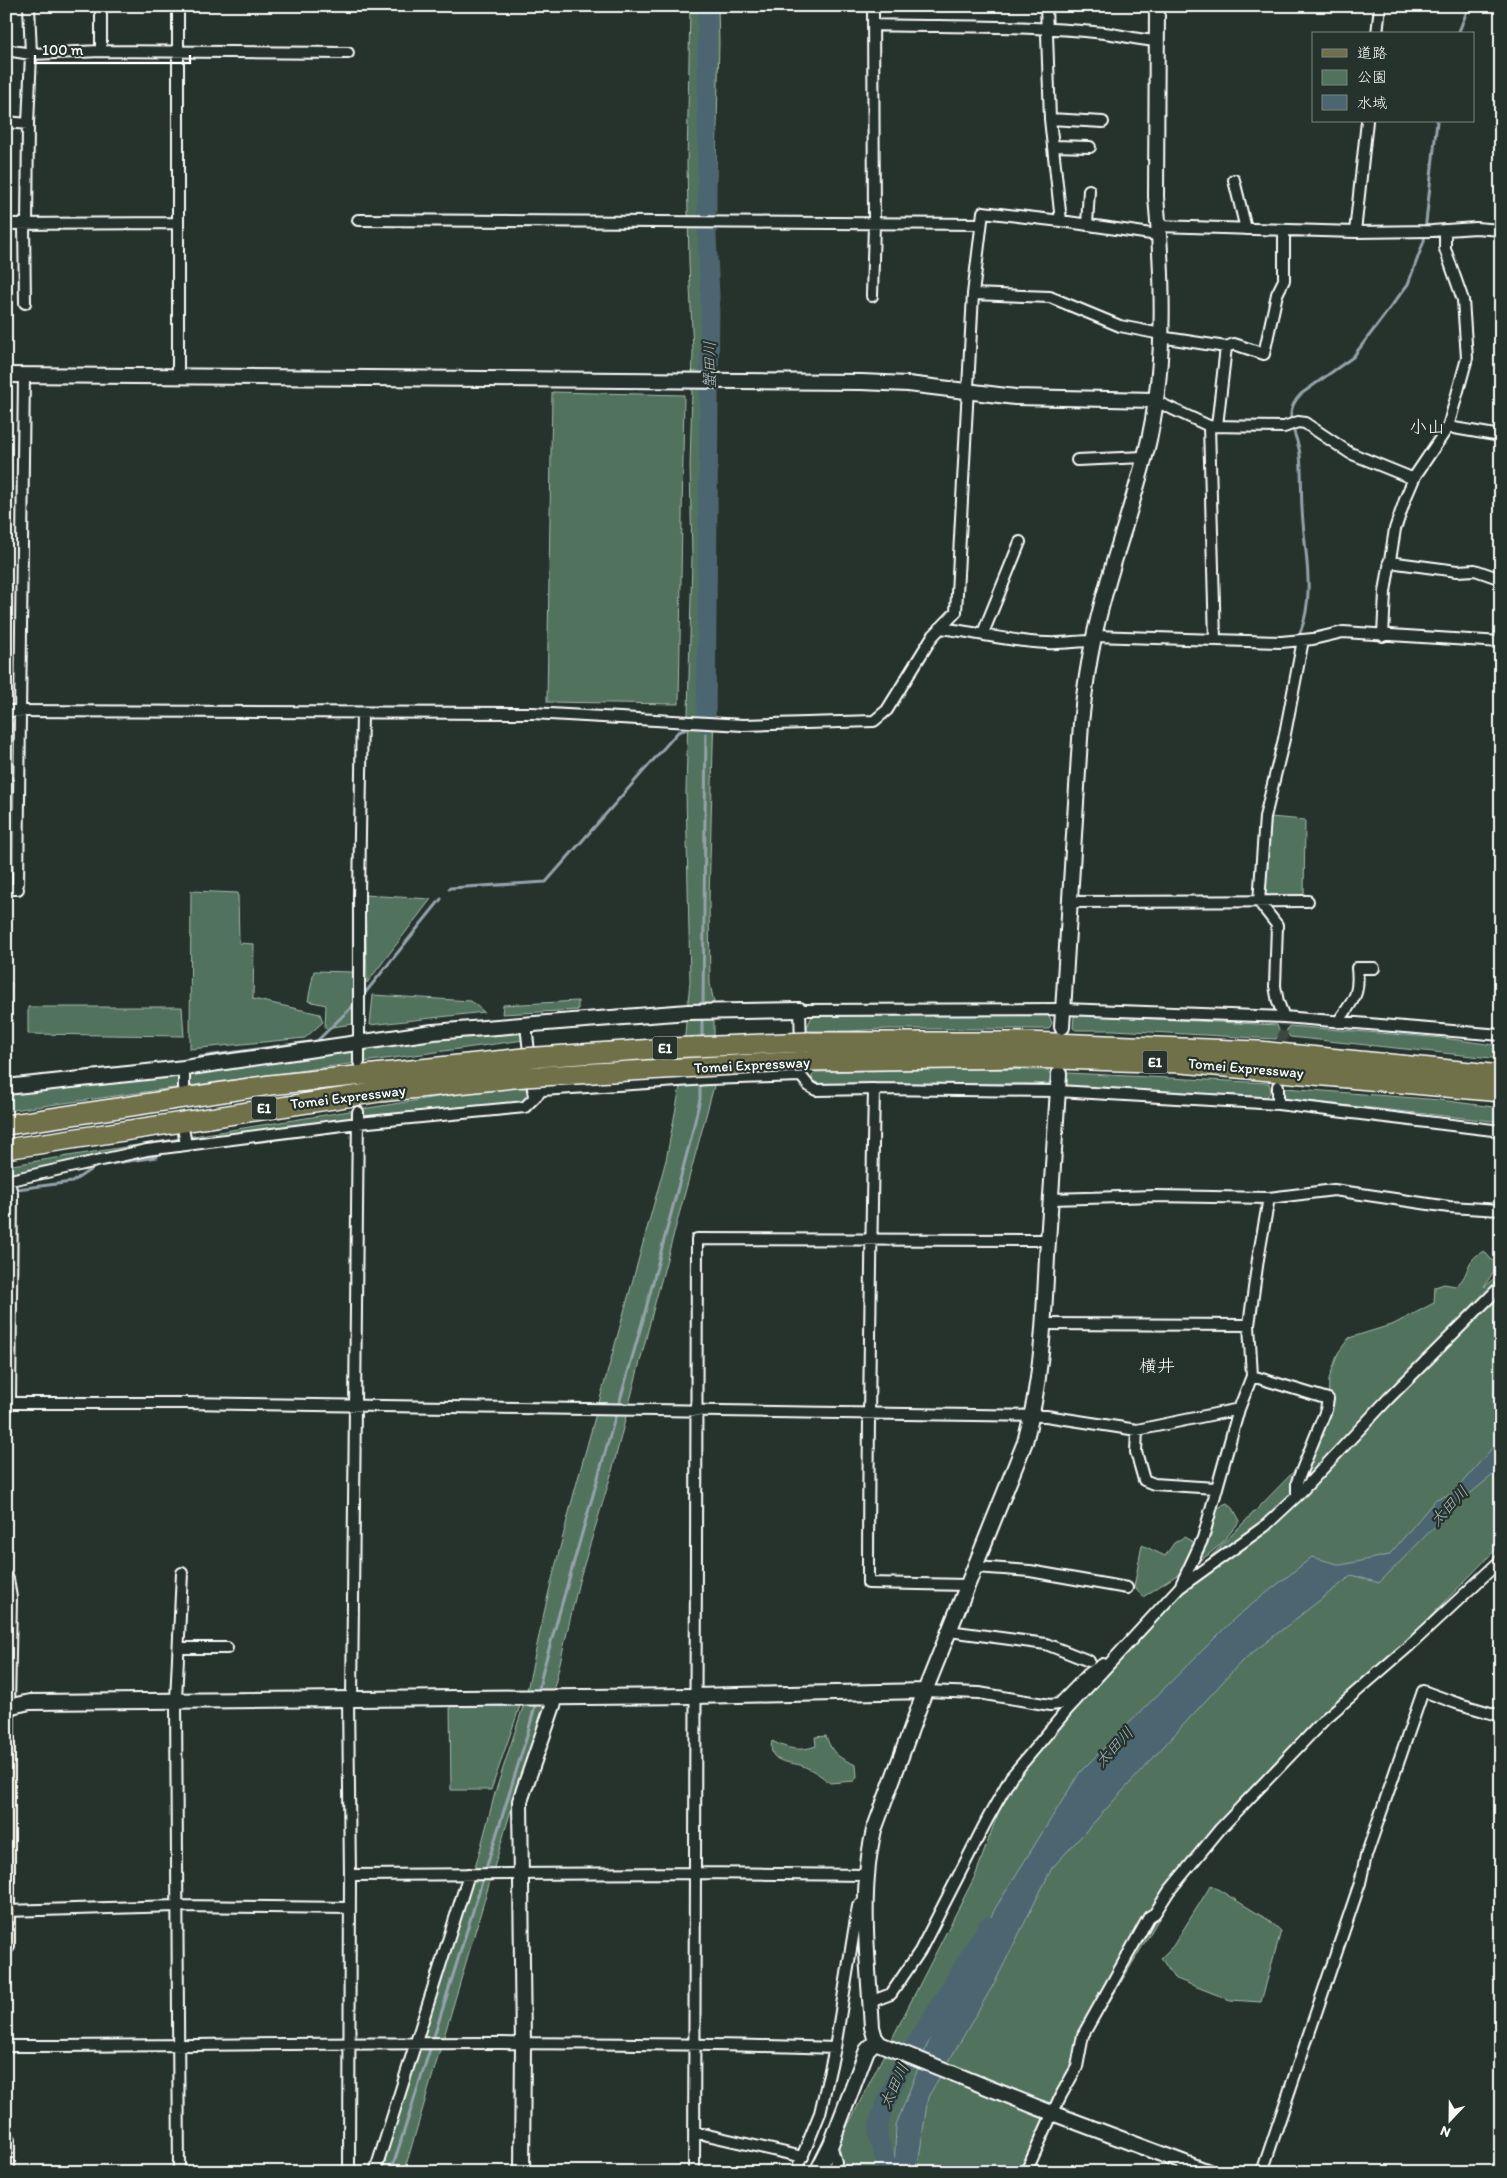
<svg xmlns="http://www.w3.org/2000/svg" width="1507" height="2178" font-family="Itim,'Klee One',sans-serif">
	<style>
		.green { fill: #51735d; stroke: #a8b9ae }
		.water { fill: #4c6671; stroke: #94a3aa }
		.lines { fill: none; stroke-linecap: round; stroke-linejoin: round }
		.stream { stroke: #94a3aa; stroke-width: 3 }
		.river { stroke: #4c6671; stroke-width: 19 }
		.street-tunnel { stroke: #3c4742; stroke-width: 10; stroke-dasharray: 10 5; stroke-linecap: butt }
		.street-casing { stroke: #fff; stroke-width: 14 }
		.secondary-casing { stroke: #fff; stroke-width: 18 }
		.primary-casing { stroke: #fff; stroke-width: 20 }
		.highway-casing { stroke: #fff; stroke-width: 22 }
		.street { stroke: #26332d; stroke-width: 10 }
		.secondary { stroke: #26332d; stroke-width: 14 }
		.primary { stroke: #6f704a; stroke-width: 16 }
		.highway { stroke: #6f704a; stroke-width: 19 }
		.highway-bridge-casing { stroke: #fff; stroke-width: 22; stroke-linecap: butt }
		.highway-bridge { stroke: #6f704a; stroke-width: 19 }
		.labels { text-anchor: middle; dominant-baseline: central; stroke-width: 4.5; stroke-linejoin: round; paint-order: stroke }
		.shield { fill: #26332d; stroke: #bec2c0; stroke-width: 1 }
		.shield-label { font-size: 14px; font-weight: bold; fill: #fff }
		.street-label { font-size: 15px; fill: #fff; stroke: #26332d }
		.water-label { font-size: 16px; font-style: italic; fill: #aebabf; stroke: #26332d }
		.quarter-label { font-size: 18px; fill: #fff; stroke: #26332d }
	</style>
	<rect width="100%" height="100%" fill="#26332d"/>
	<filter id="ink" filterUnits="userSpaceOnUse"><feTurbulence type="fractalNoise" baseFrequency=".02" numOctaves="2"/><feDisplacementMap in="SourceGraphic" scale="10" xChannelSelector="R" yChannelSelector="G"/><feConvolveMatrix kernelMatrix="1 2 1 2 8 2 1 2 1" color-interpolation-filters="sRGB"/></filter>
	<g filter="url(#ink)">
		<!-- green -->
		<path class="green" d="M690,6H718L719,43L714,247V709L709,901L710,984L714,1002V1086L655,1303L611,1475L579,1581L552,1697L514,1800L404,2172H375L479,1854L495,1793L524,1704L548,1595L574,1493L666,1160L680,1087L690,981L686,792L692,558L690,466L693,352L689,264L687,164Z
			M552,392L684,395L679,704L547,702Z
			M6,724H14L12,877H6Z
			M1270,817L1305,820L1304,897L1264,895Z
			M191,891L238,893L239,943L254,944L253,999L320,1014L323,1022L305,1038L190,1049Z
			M365,895L431,899L367,983Z
			M314,971L353,972V1024L325,1028L326,1005L308,1001Z
			M6,983H12L9,1038H6Z
			M373,995L471,1001L484,1012L370,1025Z
			M578,1001V1010L502,1014L503,1005Z
			M28,1007H182L184,1036L28,1034Z
			M840,1014L894,1016L964,1014L1049,1015L1052,1023L1049,1029H887L848,1031H805L812,1016Z
			M1077,1015L1277,1025L1280,1033L1276,1039L1114,1030H1076L1073,1028L1074,1016Z
			M526,1025L524,1040L6,1111V1092Z
			M1289,1026L1443,1038L1501,1046V1059L1290,1037L1286,1032Z
			M964,1069L1048,1070L1052,1078L1048,1084H886L818,1087L812,1081V1076L816,1072Z
			M1068,1073L1269,1083L1271,1091L1267,1097L1106,1088L1067,1089L1064,1086L1066,1074Z
			M512,1085L526,1089L529,1096L525,1107L202,1143L6,1176V1166Z
			M1285,1088L1440,1100L1501,1108V1122L1287,1099L1283,1094Z
			M1484,1251L1497,1266L1484,1287L1501,1272V1544L1194,1860L1074,2061L1077,2067L1028,2172H824L976,1874L1011,1777L1155,1613L1306,1459L1325,1434L1310,1449L1328,1414L1329,1379L1338,1353L1349,1338L1394,1324L1434,1303L1435,1287L1444,1284L1456,1286C1472,1273 1463,1261 1484,1251Z
			M1227,1503L1233,1508L1240,1521L1222,1543L1208,1555L1143,1597L1134,1587L1142,1545L1165,1556L1174,1543L1184,1537L1195,1543C1202,1531 1215,1506 1227,1503Z
			M521,1703L491,1790H451L450,1704Z
			M826,1736C832,1754 839,1758 856,1765L857,1777L854,1781L830,1783C822,1776 813,1770 803,1766C789,1761 767,1764 772,1741C788,1749 799,1752 816,1746L815,1737Z
			M1211,1885L1270,1921L1281,1931L1261,2002L1230,2000L1174,1978L1161,1958L1173,1946Z"/>
		<!-- water -->
		<path class="water" d="M1501,1438V1468L1454,1507L1379,1583L1352,1575L1242,1661L1052,1868L995,1982L928,2097L917,2172H894L896,2125L935,2025L996,1907L1080,1772L1236,1617L1312,1557L1341,1565L1389,1555L1436,1499L1452,1494Z"/>
		<g class="lines">
			<!-- stream -->
			<path class="stream" d="M1458,34L1469,6
				M1300,633C1316,593 1304,550 1302,509C1301,491 1302,473 1300,455C1299,442 1292,431 1291,418C1290,408 1294,401 1301,394L1353,357L1408,284L1424,241L1437,121
				M449,889L450,888L546,882L678,732L697,726
				M361,998L441,899
				M703,1008L706,724
				M702,1040V1016
				M199,1057L317,1041L357,1002
				M6,1195L17,1189L72,1182L96,1166L156,1157
				M538,1693L543,1670L644,1316L691,1138L700,1099V1081
				M433,2040L527,1736L536,1702
				M391,2172L431,2046"/>
			<!-- river -->
			<path class="river" d="M706,723L710,295L707,236V6
				M889,2172L878,2137L880,2118L901,2068L988,1926"/>
			<!-- street-tunnel -->
			<path class="street-tunnel" d="M1281,1056L1284,1017"/>
			<!-- street casing -->
			<g class="street-casing">
				<path id="street" d="M101,6V51
					M1046,6L1050,119L1061,221
					M873,25C950,27 1027,25 1104,33C1122,35 1138,40 1157,41
					M1377,34L1380,6
					M6,50L31,54L101,51L348,53
					M1050,119L1103,122
					M6,122L28,124
					M1053,146L1090,147
					M1234,180L1246,229
					M358,220L981,224
					M6,224L178,223
					M24,225L25,303
					M27,225L28,124L31,54L29,6
					M1087,225L1089,190
					M1158,226L1355,232L1432,231L1476,228L1501,230
					M1355,232L1367,121
					M973,294L1050,297L1120,326L1161,334
					M872,296L874,224L873,6
					M1160,337L1226,347
					M178,376V6
					M1155,401L1209,426L1284,427L1298,422L1305,423L1350,453L1414,479
					M1209,426L1215,640
					M1217,426L1226,347L1234,344L1264,354L1277,294L1284,280V230
					M1448,427L1501,436
					M1077,460L1144,457
					M1389,562L1457,571L1475,570L1501,579
					M940,628C976,632 1011,642 1047,643C1062,644 1078,641 1093,641
					M983,633L1020,542
					M1094,636L1281,642L1313,639L1343,632L1501,642
					M1383,636L1385,592L1395,529L1406,497L1415,476L1448,427L1467,358L1463,300L1445,249V230
					M6,711L532,713L743,725L874,721L887,710L932,637L956,612L973,294L983,212L1061,221L1158,235
					M18,884L24,376
					M6,889H18
					M1069,902L1308,901
					M1284,1017L1278,1002L1275,986L1277,925L1259,902L1265,817L1284,739L1303,640
					M1338,1022C1353,1000 1360,996 1357,968H1374
					M526,1025L534,1097
					M801,1045L800,1010L1063,1009L1284,1017L1501,1035
					M359,1062V895L362,713
					M184,1068V1087
					M874,1089C871,1254 868,1418 868,1583L968,1585
					M1278,1104V1086
					M184,1133L186,1145
					M8,1180L12,1193L10,1403
					M6,1181L147,1150L358,1123L525,1107L542,1090L708,1079L801,1076L809,1086L816,1090L874,1089L1058,1091L1278,1104L1501,1131
					M1269,1198L1334,1190L1449,1207L1501,1210
					M1051,1199L1155,1196L1269,1198L1258,1259L1249,1325L1252,1376L1239,1409L1203,1538L1180,1587
					M1043,1324L1249,1325
					M1252,1376L1328,1399L1326,1410L1297,1482V1496
					M6,1403H184L1046,1416L1137,1430L1239,1409
					M1137,1430L1136,1452L1144,1480L1154,1484L1215,1488
					M975,1567L1030,1571L1127,1588
					M949,1631L1046,1644L1089,1661
					M179,1648H227
					M925,1691L979,1693L1050,1705L1059,1704L1088,1674L1103,1664
					M348,1699L350,1875L349,2172
					M352,1699L358,1112
					M350,1875L695,1873L867,1875
					M6,1911L177,1906L349,1908
					M870,2002L891,1994L920,1951L988,1818L1011,1777L1067,1710L1179,1588L1265,1526L1297,1496L1388,1399L1501,1286
					M6,2046C282,2045 559,2039 835,2048
					M694,2132L803,2157
					M831,2144L836,2162L832,2172
					M179,2172L176,1700L182,1573
					M375,2172L469,1874
					M694,2172L697,1239L1048,1240
					M796,2172L820,2113L835,2048L858,1906L866,1900
					M1026,2172L1060,2097L1077,2067L1083,2035L1149,1917L1155,1913L1169,1891L1220,1829L1326,1718L1409,1646L1501,1560
					M1262,2172L1360,1883L1366,1856L1423,1691L1456,1703L1501,1716"/>
			</g>
			<!-- secondary casing -->
			<g class="secondary-casing">
				<path id="secondary" d="M6,375L861,382L908,384L1015,397L1155,400
					M1062,1027L1081,723C1084,694 1088,665 1094,637C1108,569 1135,504 1150,435C1166,359 1163,275 1156,197L1157,6
					M1059,1074C1055,1135 1051,1196 1047,1257C1044,1319 1042,1381 1025,1442L925,1691L874,1830C859,1892 868,1963 872,2027L875,2038L880,2044L1039,2108L1209,2172
					M6,1087L184,1068L433,1032L688,1012L800,1010
					M6,1579L9,1598L7,1707L30,1702L694,1696L925,1691
					M522,2172L523,2044L520,1801L556,1697
					M817,2172L831,2144L867,2050L877,2040"/>
			</g>
			<!-- primary casing -->
			<g class="primary-casing">
				<path id="primary" d="M6,1707V1946
					M6,2140V2172"/>
			</g>
			<!-- highway casing -->
			<g class="highway-casing">
				<path id="highway" d="M808,1042H1028L1183,1048L1259,1051L1501,1075
					M807,1061L1028,1058L1181,1063L1501,1092
					M6,1125L270,1085L523,1058
					M6,1149L380,1092L524,1077"/>
			</g>
			<!-- street -->
			<use href="#street" class="street"/>
			<!-- secondary -->
			<use href="#secondary" class="secondary"/>
			<!-- primary -->
			<use href="#primary" class="primary"/>
			<!-- highway -->
			<use href="#highway" class="highway"/>
			<!-- highway-bridge casing -->
			<g class="highway-bridge-casing">
				<path id="highway-bridge" d="M523,1058L669,1048L808,1042
					M524,1077L807,1061"/>
			</g>
			<!-- highway-bridge -->
			<use href="#highway-bridge" class="highway-bridge"/>
		</g>
	</g>
	<g class="labels">
		<!-- shield labels -->
		<g class="shield">
			<rect x="652.5" y="1036.5" width="25" height="23" rx="4"/>
			<rect x="1142.5" y="1050.5" width="25" height="23" rx="4"/>
			<rect x="251.5" y="1096.5" width="25" height="23" rx="4"/>
		</g>
		<g class="shield-label">
			<text x="665" y="1048">E1</text>
			<text x="1155" y="1062">E1</text>
			<text x="264" y="1108">E1</text>
		</g>
		<!-- street labels -->
		<g class="street-label">
			<text transform="translate(752 1065) rotate(-3)">Tomei Expressway</text>
			<text transform="translate(1246 1068) rotate(5)">Tomei Expressway</text>
			<text transform="translate(348 1097) rotate(-7)">Tomei Expressway</text>
		</g>
		<!-- water labels -->
		<g class="water-label">
			<text transform="translate(709 365) rotate(-90)">蟹田川</text>
			<text transform="translate(1449 1506) rotate(-47)">太田川</text>
			<text transform="translate(1114 1747) rotate(-47)">太田川</text>
			<text transform="translate(894 2086) rotate(-65)">太田川</text>
		</g>
		<!-- quarter labels -->
		<g class="quarter-label">
			<text x="1427" y="427">小山</text>
			<text x="1157" y="1366">横井</text>
		</g>
	</g>
	<!-- margin -->
	<rect width="1507" height="2178" fill="none" stroke="#26332d" stroke-width="25"/>
	<rect x="12" y="12" width="1482" height="2153" fill="none" stroke="#fff" stroke-width="2" filter="url(#ink)"/>
	<!-- legend -->
	<rect x="1312" y="32" width="162" height="90" fill="#26332d" stroke="#7d8581"/>
	<rect x="1322" y="49" width="25" height="8" fill="#6f704a" stroke="#7d8581"/>
	<text x="1357" y="58" font-size="15" fill="#ffffff">道路</text>
	<rect x="1322" y="70" width="25" height="15" fill="#51735d" stroke="#7d8581"/>
	<text x="1357" y="82" font-size="15" fill="#ffffff">公園</text>
	<rect x="1322" y="95" width="25" height="15" fill="#4c6671" stroke="#7d8581"/>
	<text x="1357" y="108" font-size="15" fill="#ffffff">水域</text>
	<!-- north arrow -->
	<g transform="translate(1450 2120) rotate(202)" stroke="#26332d" stroke-width="4" paint-order="stroke">
	<path d="M0-4L9 19L0 12L-9 19Z" fill="#ffffff"/>
	<text y="-8" font-size="14" font-weight="bold" text-anchor="middle" fill="#ffffff">N</text>
	</g>
	<!-- scale -->
	<path d="M35 55v8h155v-8" fill="none" stroke="#ffffff" stroke-width="2.5"/>
	<text x="42" y="55" font-size="15" fill="#ffffff" stroke="#26332d" stroke-width="4" paint-order="stroke">100 m</text>
</svg>
